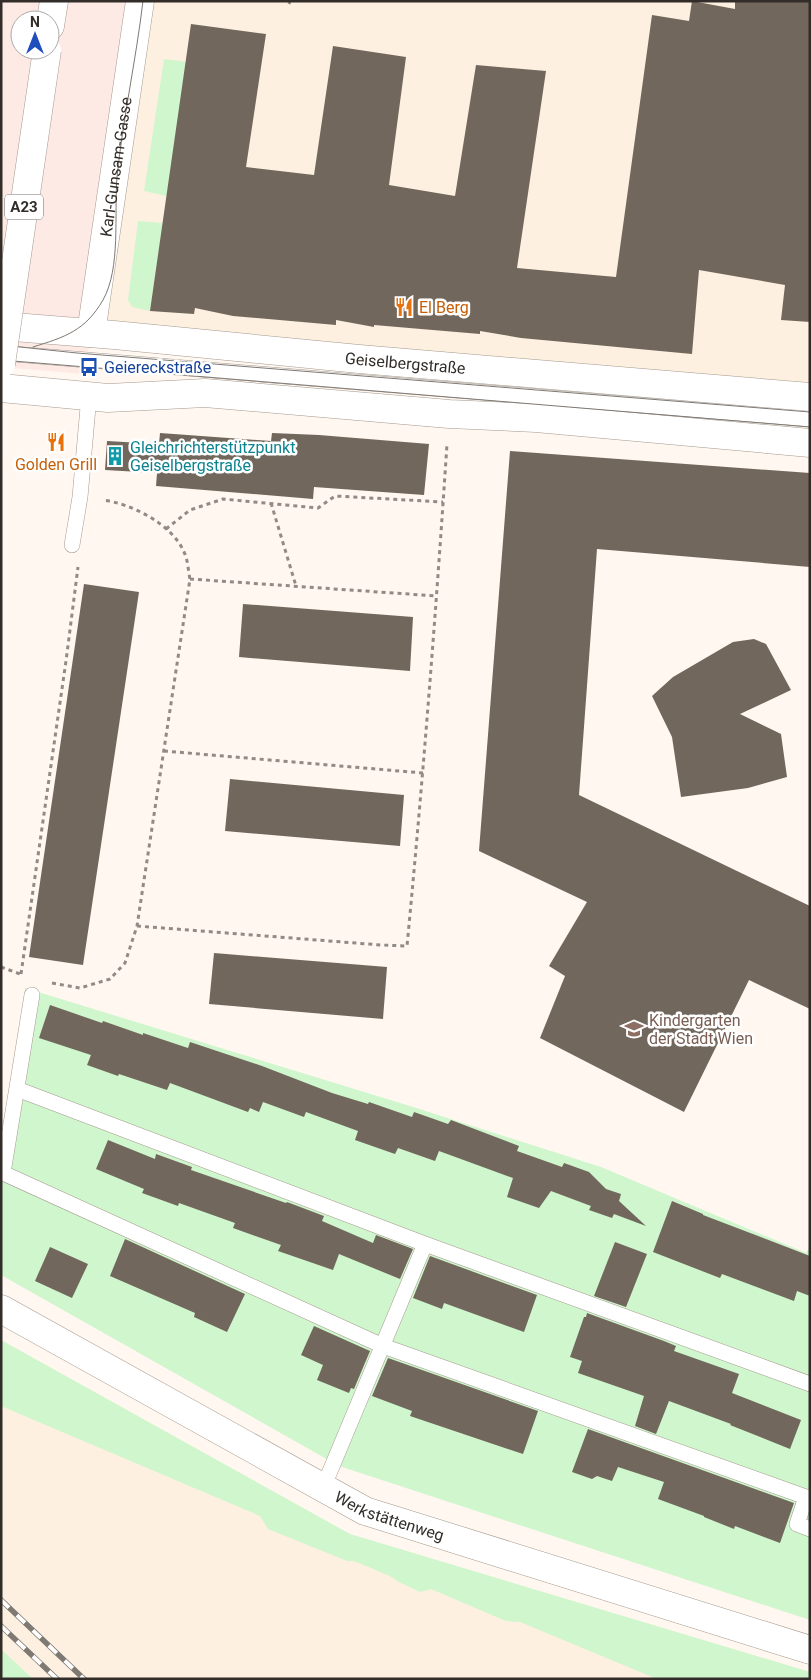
<svg xmlns="http://www.w3.org/2000/svg" width="811" height="1680" font-family="Roboto,sans-serif">
	<style>
		.built { fill: #fdf0e0 }
		.industrial { fill: #feeae4; fill-rule: evenodd }
		.green { fill: #cff6cc }
		.building { fill: #71675c }
		.lines { fill: none; stroke-linecap: round; stroke-linejoin: round }
		.lane-casing { stroke: #a4998d; stroke-width: 16 }
		.street-casing { stroke: #a4998d; stroke-width: 29 }
		.secondary-casing { stroke: #a4998d; stroke-width: 29 }
		.highway-casing { stroke: #a4998d; stroke-width: 29 }
		.path { stroke: #918b85; stroke-width: 3; stroke-dasharray: 4 4; stroke-linecap: butt }
		.lane { stroke: #fff; stroke-width: 15 }
		.street { stroke: #fff; stroke-width: 28 }
		.secondary { stroke: #fff; stroke-width: 28 }
		.highway { stroke: #fff; stroke-width: 28 }
		.tram { stroke: #7f7974; stroke-width: 1 }
		.rail-casing { stroke: #7f7974; stroke-width: 5.5 }
		.rail { stroke: #fff; stroke-width: 4; stroke-dasharray: 11; stroke-linecap: butt }
		.highway-bridge-casing { stroke: #a4998d; stroke-width: 29; stroke-linecap: butt }
		.highway-bridge { stroke: #fff; stroke-width: 28 }
		.labels { text-anchor: middle; dominant-baseline: central; stroke-width: 5; stroke-linejoin: round; paint-order: stroke }
		.shield { fill: #fff; stroke: #706c69; stroke-width: 1 }
		.shield-label { font-size: 15px; font-weight: bold; fill: #322d29 }
		.street-label { font-size: 16px; fill: #322d29; stroke: #fff }
		.food-label { font-size: 16px; fill: #c56008; stroke: #fff; text-anchor: start }
		.transit-label { font-size: 16px; fill: #164399; stroke: #fff; text-anchor: start }
		.culture-label { font-size: 16px; fill: #0d838f; stroke: #fff; text-anchor: start }
		.education-label { font-size: 16px; fill: #785e54; stroke: #fff; text-anchor: start }
	</style>
	<rect width="100%" height="100%" fill="#fff7f0"/>
	<!-- built -->
	<path class="built" d="M138,1H810V387L91,333Z
		M1,1340L350,1534L810,1672V1679H33L1,1649Z"/>
	<!-- industrial -->
	<path class="industrial" d="M1,1H138L85,374L1,367ZM20,20H50V50H20Z"/>
	<!-- green -->
	<path class="green" d="M164,59L186,62L167,196L144,191Z
		M138,221L163,223L150,311L132,307L128,300Z
		M25,988L410,1106L601,1167L806,1253L810,1246V1620L339,1466L1,1275V1157Z
		M1,1340L350,1534L810,1672V1679H657L520,1622L506,1621L431,1589L420,1592L399,1582L390,1576L354,1561H347L268,1529L260,1516L1,1406Z
		M1,1649L33,1679H1Z"/>
	<!-- building -->
	<path class="building" d="M692,1L735,9V1H810V322L781,320L785,285L699,270L692,354L521,338L480,331V334L374,325V327L336,320V325L233,316L195,308L194,314L150,311L191,24L266,34L246,167L314,175L333,46L406,57L389,185L455,196L476,65L546,71L517,268L616,277L652,15L689,21Z
		M160,433L271,441L272,433L319,435L429,444L424,495L314,487L313,499L156,486L157,473L105,470L107,441L159,444Z
		M510,451L810,473V567L597,549L579,795L810,906V1009L749,980L684,1112L540,1038L565,976L549,966L587,902L479,851Z
		M84,584L139,592L83,965L29,957Z
		M243,604L413,617L410,671L239,657Z
		M754,639L766,644L791,690L740,714L781,734L787,777L748,788L681,797L672,737L652,696L673,677L733,642Z
		M230,779L404,795L400,846L225,831Z
		M214,953L387,967L383,1019L209,1004Z
		M50,1005L102,1023L103,1021L143,1035V1033L188,1048L190,1042L262,1066L332,1093L368,1104L369,1102L412,1117L414,1112L448,1124L451,1120L519,1146L517,1151L562,1167L564,1163L589,1172L606,1189L621,1194L619,1201L646,1226L614,1214L612,1218L589,1210L591,1206L551,1191L539,1208L507,1197L513,1178L439,1151L435,1161L398,1148L395,1154L355,1140L358,1131L306,1112L304,1117L263,1102L259,1112L250,1108L248,1112L170,1083L167,1090L119,1074L118,1076L87,1065L91,1055L39,1038Z
		M108,1140L155,1159L156,1154L192,1167L191,1170L286,1203L287,1202L324,1216L322,1221L373,1243L376,1235L413,1249L400,1279L339,1254L333,1270L278,1251L281,1245L233,1228L235,1223L179,1203L178,1206L142,1193L144,1189L96,1169Z
		M672,1201L703,1214V1215L810,1256V1296L797,1291L794,1301L722,1274L720,1278L653,1252Z
		M125,1239L245,1294L227,1332L194,1317L195,1313L110,1276Z
		M615,1242L647,1254L626,1307L594,1296Z
		M50,1247L88,1264L72,1298L35,1281Z
		M430,1256L537,1295L524,1332L444,1303L442,1309L413,1298Z
		M587,1313L664,1341L676,1346L674,1351L739,1374L732,1393L801,1420L790,1449L730,1425L731,1424L669,1401L656,1434L635,1426L644,1396L578,1373L582,1361L570,1357L584,1317H586Z
		M314,1326L370,1351L354,1389L351,1388L349,1393L317,1380L323,1365L301,1355Z
		M388,1358L538,1411L523,1454L410,1416L412,1411L372,1396Z
		M588,1429L794,1503L780,1543L735,1526L734,1529L704,1517V1516L658,1499L664,1482L618,1467L612,1481L597,1476L592,1479L572,1472Z"/>
	<g class="lines">
		<!-- lane casing -->
		<g class="lane-casing">
			<path id="lane" d="M1,353L810,419
				M72,545L80,497L89,396
				M32,995L3,1173L383,1346L806,1497L797,1524L810,1529
				M17,1089L425,1244L810,1384
				M323,1488L425,1244"/>
		</g>
		<!-- street casing -->
		<g class="street-casing">
			<g id="street">
				<path id="s1" d="M91,333L140,1"/>
				<path id="s2" d="M1,1309L365,1511L810,1650"/>
			</g>
		</g>
		<!-- secondary casing -->
		<g class="secondary-casing">
			<g id="secondary">
				<path id="s3" d="M1,326L114,335L359,359L810,397"/>
				<path d="M1,388L108,398L205,393L449,414L536,418L810,443"/>
			</g>
		</g>
		<!-- highway casing -->
		<g class="highway-casing">
			<path id="highway" d="M50,26L54,1"/>
		</g>
		<!-- path -->
		<path class="path" d="M289,4L290,1
			M271,503L296,586
			M166,529L190,510L223,499L318,508L335,496L443,502
			M190,579L437,596
			M164,751L423,773
			M137,926L381,945L407,946C423,779 436,612 447,444
			M1,967L20,974
			M21,974L66,661L78,567
			M52,983L80,988L110,979L125,963L137,926L190,579C188,570 188,560 184,552C172,524 132,504 103,500"/>
		<!-- lane -->
		<use href="#lane" class="lane"/>
		<!-- street -->
		<use href="#street" class="street"/>
		<!-- secondary -->
		<use href="#secondary" class="secondary"/>
		<!-- highway -->
		<use href="#highway" class="highway"/>
		<!-- tram -->
		<path class="tram" d="M1,345L77,353L810,412
			M33,347C65,337 85,331 103,300C121,268 114,214 117,177C123,118 136,60 143,1
			M1,360L810,427"/>
		<!-- rail casing -->
		<g class="rail-casing">
			<path id="rail" d="M1,1600L84,1679
				M1,1626L57,1679"/>
		</g>
		<!-- rail -->
		<use href="#rail" class="rail"/>
		<!-- highway-bridge casing -->
		<g class="highway-bridge-casing">
			<path id="highway-bridge" d="M1,364L47,50"/>
		</g>
		<!-- highway-bridge -->
		<use href="#highway-bridge" class="highway-bridge"/>
	</g>
	<!-- icons -->
	<defs>
		<g id="restaurant-bare" transform="scale(1.5)"><path d="M-5-6h1v4h1v-4h1v4h1v-4h1v5L-1.5 .5V6h-2V.5L-5-1ZM5-6V6H3V1.5H1.5Q1.5-4 5-6Z" fill="#e8710a" stroke="#fff" stroke-width="2.5" paint-order="stroke"/></g>
		<g id="bus-bare" transform="scale(1.5)"><path d="M-5-6H5V4H4V6H2V4H-2V6H-4V4H-5ZM-3.5-4V0h7V-4ZM-3.5 1.2v1.5H-2V1.2ZM2 1.2v1.5H3.5V1.2Z" fill="#1a4fb4" stroke="#fff" stroke-width="2.5" paint-order="stroke"/></g>
		<g id="building-bare" transform="scale(1.5)"><path d="M-4-6H4V6H1V3H-1V6H-4ZM-2.5-4.3h1.7v1.8h-1.7ZM.8-4.3h1.7v1.8H.8ZM-2.5-1h1.7V.8h-1.7ZM.8-1h1.7V.8H.8Z" fill="#0f9aa8" stroke="#fff" stroke-width="2.5" paint-order="stroke"/></g>
		<g id="school-bare" transform="scale(1.5)"><path d="M0-5L7-2L0 1L-7-2ZM-4 1L0 2.5L4 1V4Q0 6-4 4Z" fill="#8d6e63" stroke="#fff" stroke-width="2.5" paint-order="stroke"/></g>
	</defs>
	<g fill-rule="evenodd">
		<use href="#restaurant-bare" x="404" y="307"/>
		<use href="#bus-bare" x="89" y="367"/>
		<use href="#restaurant-bare" x="56" y="442"/>
		<use href="#building-bare" x="115" y="456"/>
		<use href="#school-bare" x="634" y="1029"/>
	</g>
	<g class="labels">
		<!-- shield labels -->
		<rect class="shield" x="5" y="194.5" width="38" height="25" rx="4"/>
		<g class="shield-label">
			<text x="24" y="207">A23</text>
		</g>
		<!-- street labels -->
		<g class="street-label">
			<text stroke="none"><textPath href="#s1" startOffset="168">Karl-Gunsam-Gasse</textPath></text>
			<text stroke="none"><textPath href="#s3" startOffset="406">Geiselbergstraße</textPath></text>
			<text stroke="none"><textPath href="#s2" startOffset="441">Werkstättenweg</textPath></text>
		</g>
		<!-- food labels -->
		<g class="food-label">
			<text x="419" y="307">El Berg</text>
			<text x="56" y="464" text-anchor="middle">Golden Grill</text>
		</g>
		<!-- transit labels -->
		<g class="transit-label">
			<text x="104" y="367">Geiereckstraße</text>
		</g>
		<!-- culture labels -->
		<g class="culture-label">
			<text x="130" y="447">Gleichrichterstützpunkt<tspan x="130" dy="18">Geiselbergstraße</tspan></text>
		</g>
		<!-- education labels -->
		<g class="education-label">
			<text x="649" y="1020">Kindergarten<tspan x="649" dy="18">der Stadt Wien</tspan></text>
		</g>
	</g>
	<!-- border -->
	<rect width="811" height="1680" fill="none" stroke="#322d29" stroke-width="5"/>
	<!-- north arrow -->
	<g transform="translate(35 35)"><circle r="24" fill="#ffffff" stroke="#adaba9"/>
	<path d="M0-4L9 19L0 12L-9 19Z" fill="#1f4dbb"/>
	<text y="-8" font-size="14" font-weight="bold" text-anchor="middle" fill="#322d29">N</text>
	</g>
</svg>
